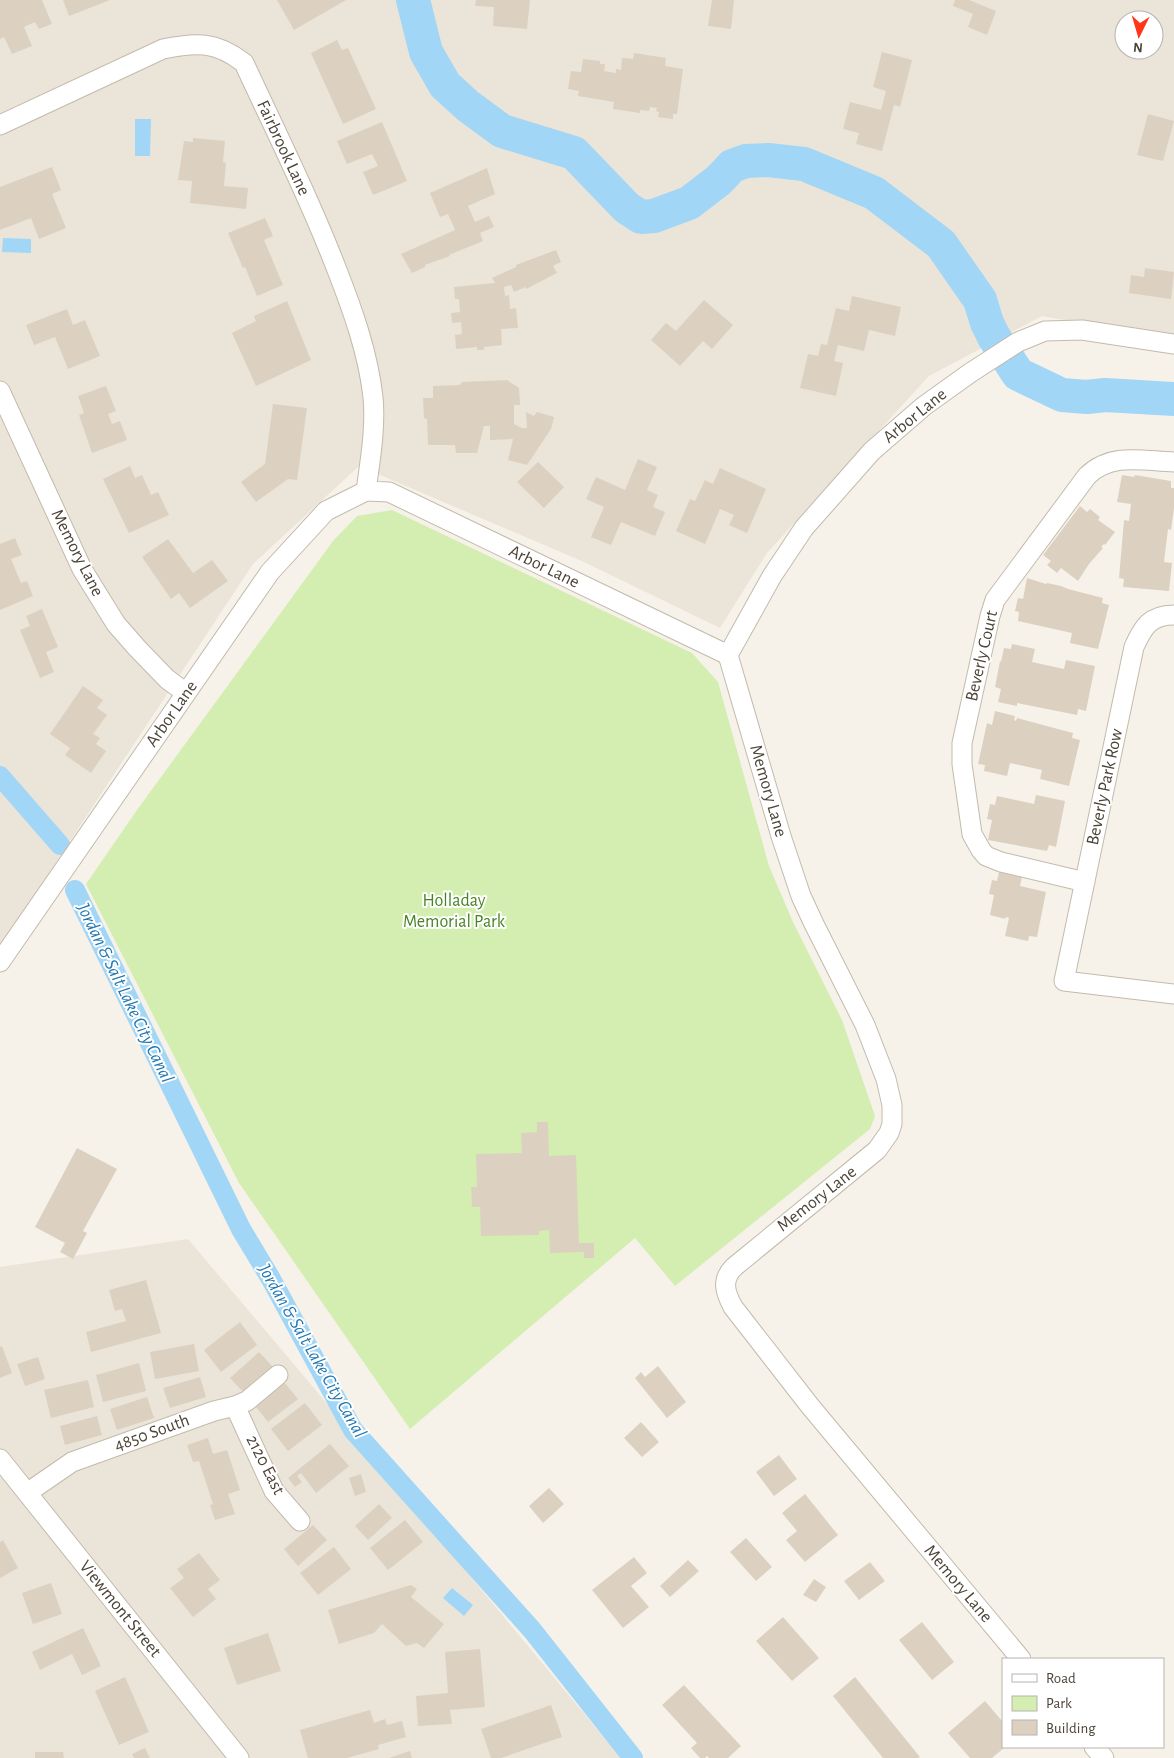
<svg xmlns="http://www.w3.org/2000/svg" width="1174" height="1758" font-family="'Alegreya Sans',sans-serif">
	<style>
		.residential { fill: #ebe4d8; fill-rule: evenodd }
		.green { fill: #d3eeb0 }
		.water { fill: #a2d6f7 }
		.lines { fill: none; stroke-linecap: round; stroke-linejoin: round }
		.canal { stroke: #a2d6f7; stroke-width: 20 }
		.river { stroke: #a2d6f7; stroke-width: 34 }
		.building { fill: #dcd1c1 }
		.minor-casing { stroke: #c3baab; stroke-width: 21 }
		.minor { stroke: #fff; stroke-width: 19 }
		.labels { text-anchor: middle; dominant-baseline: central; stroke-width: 4; stroke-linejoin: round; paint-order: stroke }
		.street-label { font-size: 18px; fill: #4b4337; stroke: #fff }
		.park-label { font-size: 18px; fill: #498423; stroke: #fff }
		.water-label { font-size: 19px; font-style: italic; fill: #2278b1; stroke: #fff }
	</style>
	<rect width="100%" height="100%" fill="#f6f2ea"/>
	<!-- residential -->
	<path class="residential" d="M0,0H1174V340L1042,316L929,376L767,553L720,628L584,562L359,466L253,564L0,947ZM1124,20H1154V50H1124Z
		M188,1239L308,1381L621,1758H0V1267Z"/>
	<!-- green -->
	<path class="green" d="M392,510L692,653L718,682L769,866L793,922L842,1020L875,1116L870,1129L675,1286L635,1238L410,1429L239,1183L86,884L137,810L333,541L357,516Z"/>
	<!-- water -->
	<path class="water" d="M135,119H151L150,156H135Z
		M3,238L31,239V253L2,252Z
		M452,1588L473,1605L464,1616L443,1598Z"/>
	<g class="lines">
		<!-- canal -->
		<path class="canal" d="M0,776L60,845
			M75,890L241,1229L271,1279L353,1430L532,1630L633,1758"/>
		<!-- river -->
		<path class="river" d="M413,0L426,52L445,85L468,106L502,131L574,153L627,208L641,217L654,216L689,203L719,180L732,166L746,161L768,160L804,164L874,193L941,244L980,300L987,323L994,337L1018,374L1062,395L1087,397L1105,395L1174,399"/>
	</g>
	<!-- building -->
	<path class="building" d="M0,0H42L52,24L39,29L35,22L24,27L32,46L12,54L4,37L0,39Z
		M63,0H110L69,16Z
		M277,0H346L294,30Z
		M476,0H530L527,29L493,26L494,7L475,6Z
		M712,0H734L731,29L708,26Z
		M955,0H969L996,11L987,35L968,27L973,14L953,6Z
		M337,40L342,50L348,48L376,109L343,124L311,53Z
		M882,52L912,60L900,107L894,105L882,151L856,144L859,133L843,129L850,102L881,110L886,91L873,87Z
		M634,53L666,58L665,66L683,69L677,114H673V119L658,117L659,112L656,111L657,108L650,107L649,111L640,110V113L613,109L614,102L578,96L579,91L568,89L571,71L581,72L583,59L600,61V64H605L604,71L616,73V69L621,70L622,58L633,59Z
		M1148,114L1174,121L1163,161L1137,155Z
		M382,122L407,181L373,195L363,172L378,166L372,154L347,164L337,141Z
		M193,138L225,141L223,162L226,163L224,186L248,188L246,209L190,203L192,181L178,180L184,141L193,142Z
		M52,167L61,190L52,194L66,228L39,239L31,218L0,230V187Z
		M487,168L495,194L468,206L475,222L489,216L494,227L480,233L483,241L449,255L450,256L425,265V267L412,273L401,254L455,230L448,214L440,217L430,193Z
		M265,218L273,236L264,240L283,285L257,296L245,267L243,268L228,233Z
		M556,250L561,262L553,266L557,273L526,289V287L514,292L511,285L504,287L505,296L509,295L510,309L516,308L518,328L501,329L502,345L484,347V350H477V347L456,349L455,335L462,334L461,322L452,323L451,313L460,312L459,299H455L454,287L495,283L492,278L516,267V265Z
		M1145,268L1174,272L1171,299L1129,293L1131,275L1144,277Z
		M852,296L901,307L895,336L869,330L864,351L838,345L834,361L843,363L836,396L800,388L808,354L818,356L821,344L827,345L836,308L849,311Z
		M704,300L733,325L712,349L703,341L680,366L651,340L666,323L676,331Z
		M287,301L311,360L256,386L232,333L256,321L254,316Z
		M67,309L73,325L85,320L100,356L68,369L55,337L34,345L26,325Z
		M507,380L519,388L520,405H514V424L522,428H527L526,412L534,416L537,412L554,417L551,429L527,465L508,460L513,439L490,440V426H484L477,453H456L455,445H428L427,419L424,418L423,398H433V386L460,385L462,382Z
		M106,386L116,411L108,414L112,424L120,421L127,440L92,453L79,415L84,413L78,396Z
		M273,404L307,408L297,480L288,479L256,502L241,482L265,464Z
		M638,459L657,467L647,490L658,495L653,507L665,512L655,536L621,522L611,545L591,537L604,507L586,499L596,477L625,490Z
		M538,462L564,487L544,508L517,482Z
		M130,466L135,478L142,475L151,495L158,492L169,515L129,533L103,479Z
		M720,468L766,489L747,533L729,525L734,515L720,509L705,544L676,531L690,499L695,501L705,480L713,484Z
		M1122,475L1134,477L1135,475L1171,481V488H1174V508L1171,530L1168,529L1164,562L1172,563L1169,591L1123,587L1124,579L1119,578L1124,520L1129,521L1131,504L1117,502Z
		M1080,506L1087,512L1090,509L1100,517L1098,520L1115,532L1105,545L1104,544L1101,547L1103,548L1089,564L1078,581L1061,568L1057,573L1047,565L1051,561L1043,555Z
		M15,538L22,555L11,559L21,583L27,581L33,596L0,610V544Z
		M168,539L193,573L212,560L228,581L190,608L179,593L171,599L142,557Z
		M1027,578L1046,584L1047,583L1061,586L1068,589L1103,598L1102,603L1109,605L1098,649L1070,643L1072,633L1018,621L1019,612L1015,611L1018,598L1023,599Z
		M42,609L58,647L46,652L54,672L40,678L20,630L30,626L26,616Z
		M1012,644L1035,649L1032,662L1064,669L1066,660L1095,666L1086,711L1078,709L1077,715L1017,703V706L998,702L1001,689L995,687L1000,661L1001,662L1004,648L1011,649Z
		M83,686L103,700L97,708L107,715L93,734L100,738L96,744L106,751L91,773L65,755L70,748L50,734Z
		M995,711L1015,716L1014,720L1016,721L1017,718L1073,733L1072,738L1080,740L1069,786L1040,779L1042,770L1010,763L1007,776L984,771L985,765L978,764L987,723L992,725Z
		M1036,795L1065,801L1056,847L1049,845L1047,851L988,840L992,820L987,819L990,804L995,805L997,796L1034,804Z
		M999,872L1022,877L1020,886L1046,892L1037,937L1029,936L1028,941L1005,936L1009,918L1006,917L1005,919L990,915L994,895L989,894L992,880L997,881Z
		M537,1122H548L549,1156L576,1155L579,1243H594V1258H584V1252L550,1253L549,1230L539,1231V1235L481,1236L480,1207H472L471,1187H477L476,1154L522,1153L521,1133L537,1132Z
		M77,1148L117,1169L83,1231L87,1233L73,1259L60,1252L65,1243L35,1227Z
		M146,1280L161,1333L91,1352L86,1332L126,1321L122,1309L115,1311L109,1290Z
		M240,1322L257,1345L221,1372L204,1350Z
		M194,1344L199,1371L155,1379L150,1352Z
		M2,1346L12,1373L0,1378V1347Z
		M259,1352L273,1367L244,1393L230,1378Z
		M38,1357L45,1379L25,1386L17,1364Z
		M139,1363L146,1391L103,1402L96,1375Z
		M658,1366L686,1402L667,1418L635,1378L641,1372L645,1377Z
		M200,1377L206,1397L170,1408L163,1388Z
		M88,1380L94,1407L51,1418L44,1390Z
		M284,1382L298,1399L268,1422L255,1406Z
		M147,1397L154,1418L117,1430L110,1409Z
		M305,1403L322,1425L288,1451L271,1429Z
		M97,1416L102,1435L65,1445L60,1426Z
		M641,1422L659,1442L642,1457L624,1438Z
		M208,1438L213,1454L227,1450L240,1490L228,1494L235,1514L215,1520L210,1505L213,1504L199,1461L193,1462L187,1445Z
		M330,1444L349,1466L316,1493L301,1473L297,1476L302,1482L295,1487L288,1478Z
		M779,1455L797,1479L774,1496L756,1472Z
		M361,1474L366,1492L355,1496L349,1478Z
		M549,1488L564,1504L543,1523L529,1506Z
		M805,1494L838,1535L805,1562L786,1540L797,1531L782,1513Z
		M379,1504L392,1518L368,1540L355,1526Z
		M405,1520L423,1542L388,1570L370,1548Z
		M313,1525L327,1540L298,1566L284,1549Z
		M746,1538L772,1567L756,1581L730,1552Z
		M3,1540L18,1568L0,1578V1542Z
		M334,1547L351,1569L318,1595L300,1573Z
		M199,1553L220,1580L208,1589L216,1599L193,1617L170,1588L184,1578L177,1569Z
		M634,1557L647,1573L631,1586L649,1607L623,1628L592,1590Z
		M688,1560L699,1571L670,1597L660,1586Z
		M870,1562L885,1581L859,1600L844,1581Z
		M814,1579L826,1587L816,1602L803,1595Z
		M51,1583L62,1614L33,1624L22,1593Z
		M411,1585L417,1589L411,1597L444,1624L424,1648L417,1643L406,1646L382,1624L374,1633L339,1644L328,1610Z
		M783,1617L819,1658L792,1681L756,1641Z
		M922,1622L954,1662L932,1680L899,1640Z
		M83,1628L101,1666L82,1675L72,1654L40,1670L32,1652Z
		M268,1633L281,1671L237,1685L224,1648Z
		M480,1649L485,1707L450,1710L452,1724L418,1726L416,1696L448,1693L445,1652Z
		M125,1677L149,1732L119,1745L95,1691Z
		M855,1677L920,1757L918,1758H883L833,1696Z
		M684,1685L741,1746L728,1758H709L707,1756L705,1758H700L691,1748L697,1743L662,1705Z
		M985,1701L1003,1722V1747H1005L992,1758H970L948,1733Z
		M551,1705L562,1737L501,1758H491L481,1729Z
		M370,1710L374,1723L385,1719L387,1725L402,1721L406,1737L378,1745L379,1749L347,1758H308L300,1730Z
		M145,1748L150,1758H134L132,1754Z
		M410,1751L412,1758H389Z
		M35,1752H63L64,1758H35Z"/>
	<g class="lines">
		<!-- minor casing -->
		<g class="minor-casing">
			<path id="minor" d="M0,125L163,49C196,42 216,41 244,63C276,132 310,200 337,270C353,311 368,353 373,397C376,428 370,461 366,491
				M0,391L82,569L116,624L137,648L167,679L186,693
				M1174,615C1150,615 1143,627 1134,647L1064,981L1174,994
				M728,655L781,836L801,896L814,924L865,1025L886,1079L892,1105V1124L889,1133L877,1150L734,1267C721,1280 725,1292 733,1307L810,1406L1021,1659
				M1085,882L1001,862L986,856L981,850L972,834L962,764V743L990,616L995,600L1087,476C1111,452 1143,461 1174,462
				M0,962L270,572L326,511L366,491L389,492L728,655L772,576L804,528L872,451L924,406L970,373L1018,342L1045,331L1082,330L1174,344
				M235,1406L274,1491L300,1521
				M0,1459L239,1758
				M27,1493L72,1462L214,1411L235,1406L247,1401L278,1375
				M1094,1747L1104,1758"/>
		</g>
		<!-- minor -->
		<use href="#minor" class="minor"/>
	</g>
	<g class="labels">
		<!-- street labels -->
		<g class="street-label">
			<text transform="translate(283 148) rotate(65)">Fairbrook Lane</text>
			<text transform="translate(915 416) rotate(-39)">Arbor Lane</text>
			<text transform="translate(77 553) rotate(63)">Memory Lane</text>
			<text transform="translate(544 567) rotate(26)">Arbor Lane</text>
			<text transform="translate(982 656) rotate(-77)">Beverly Court</text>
			<text transform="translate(172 714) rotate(-55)">Arbor Lane</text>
			<text transform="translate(1105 787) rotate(-78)">Beverly Park Row</text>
			<text transform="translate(768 791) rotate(74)">Memory Lane</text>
			<text transform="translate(817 1199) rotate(-38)">Memory Lane</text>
			<text transform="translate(152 1433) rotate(-20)">4850 South</text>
			<text transform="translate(265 1465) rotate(63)">2120 East</text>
			<text transform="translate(958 1584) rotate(50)">Memory Lane</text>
			<text transform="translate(120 1609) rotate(51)">Viewmont Street</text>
		</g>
		<!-- park labels -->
		<g class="park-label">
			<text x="454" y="901">Holladay<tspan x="454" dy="21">Memorial Park</tspan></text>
		</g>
		<!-- water labels -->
		<g class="water-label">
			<text transform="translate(125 993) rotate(64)">Jordan &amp; Salt Lake City Canal</text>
			<text transform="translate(312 1351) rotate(60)">Jordan &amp; Salt Lake City Canal</text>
		</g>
	</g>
	<!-- legend -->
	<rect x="1002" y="1658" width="162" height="90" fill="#ffffff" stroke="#b7b4af"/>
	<rect x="1012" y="1674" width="25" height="8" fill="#ffffff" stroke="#b7b4af"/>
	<text x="1046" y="1683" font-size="15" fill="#4b4337">Road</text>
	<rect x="1012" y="1696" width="25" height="15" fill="#d3eeb0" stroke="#b7b4af"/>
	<text x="1046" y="1708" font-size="15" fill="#4b4337">Park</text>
	<rect x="1012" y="1720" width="25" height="15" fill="#dcd1c1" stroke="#b7b4af"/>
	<text x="1046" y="1733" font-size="15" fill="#4b4337">Building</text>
	<!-- north arrow -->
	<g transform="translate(1139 35) rotate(185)"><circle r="24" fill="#ffffff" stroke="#b7b4af"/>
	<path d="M0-4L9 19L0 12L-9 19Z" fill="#ff3718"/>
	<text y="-8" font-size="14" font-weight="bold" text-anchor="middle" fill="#4b4337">N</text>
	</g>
</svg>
